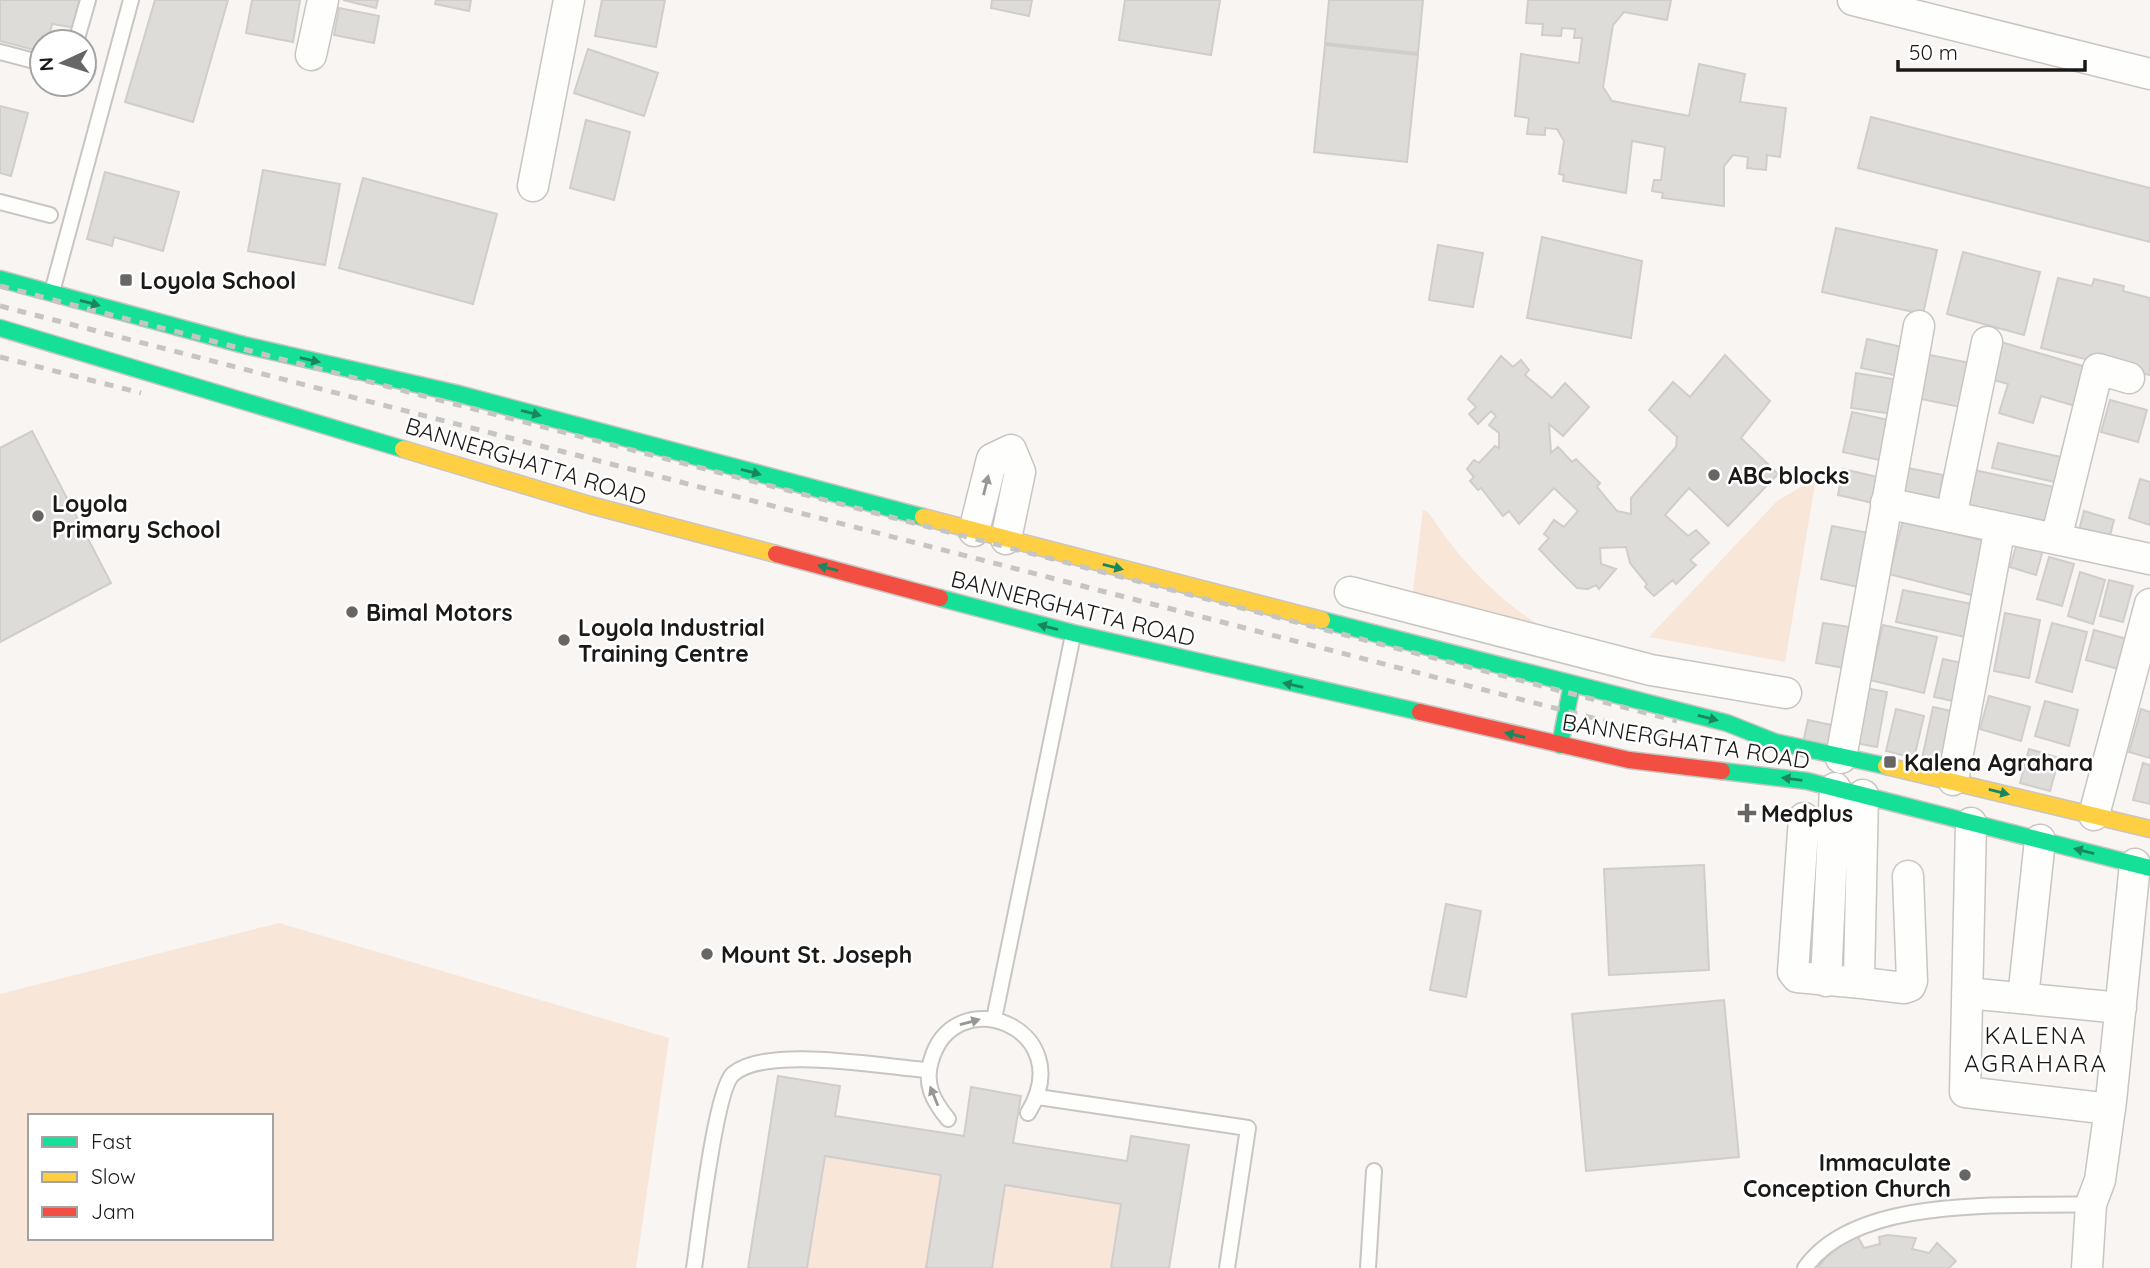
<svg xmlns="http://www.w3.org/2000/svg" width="2150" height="1268" font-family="Quicksand,sans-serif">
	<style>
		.green { fill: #f8e6d8; fill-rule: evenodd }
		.building { fill: #dedcd9; stroke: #d0cdcc; stroke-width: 2 }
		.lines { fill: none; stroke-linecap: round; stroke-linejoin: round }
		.lane-casing { stroke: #c8c5c3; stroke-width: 18 }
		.street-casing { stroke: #c8c5c3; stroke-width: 33 }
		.fast-casing { stroke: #c8c5c3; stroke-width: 19 }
		.slow-casing { stroke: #c8c5c3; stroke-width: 19 }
		.jam-casing { stroke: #c8c5c3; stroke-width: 19 }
		.lane { stroke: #fefefd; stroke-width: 14 }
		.street { stroke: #fefefd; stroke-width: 30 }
		.fast { stroke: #16e098; stroke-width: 16 }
		.slow { stroke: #ffcf43; stroke-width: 16 }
		.jam { stroke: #f24e42; stroke-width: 16 }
		.rail { stroke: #c5c5c4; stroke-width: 5; stroke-dasharray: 9 9; stroke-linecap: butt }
		.oneway { fill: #18865e }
		.oneway2 { fill: #989796 }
		.poi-dot { fill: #686664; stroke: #fff; stroke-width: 2.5 }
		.labels { text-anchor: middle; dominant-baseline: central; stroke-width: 5; stroke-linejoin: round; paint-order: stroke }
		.poi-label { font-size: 23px; font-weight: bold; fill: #1b1918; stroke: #fff; text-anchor: start }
		.street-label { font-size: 23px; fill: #1b1918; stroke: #fff }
		.neighbourhood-label { font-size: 24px; letter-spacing: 2px; fill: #1b1918; stroke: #fff }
	</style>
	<rect width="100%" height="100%" fill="#f8f5f2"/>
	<!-- green -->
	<path class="green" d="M1816,478L1785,662L1649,637L1777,501Z
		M1423,510L1429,513C1457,557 1493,595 1537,624L1412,599Z
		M279,923L669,1038L636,1268H0V994ZM30,1116H271V1238H30Z
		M825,1156L941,1175L926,1268H807Z
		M1005,1185L1121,1204L1111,1268H992Z"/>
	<!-- building -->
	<path class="building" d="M0,0H84L77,28L52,24L48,42H42V52L0,41Z
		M155,0H228L193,122L125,102Z
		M252,0H300L293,42L246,33Z
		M343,0H378L376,8Z
		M436,0H471L469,11L435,4Z
		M602,0H665L656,47L595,36Z
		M992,0H1032L1029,16L991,8Z
		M1125,0H1220L1211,55L1119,40Z
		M1329,0H1423L1418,53L1325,43Z
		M1528,0H1671L1667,20L1624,12L1613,25L1603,87L1612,101L1689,116L1699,64L1745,74L1740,102L1786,108L1780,157L1767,155L1766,170L1747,168L1748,157L1733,155L1724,166V206L1662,198L1663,193L1652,191L1654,180H1661L1665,147L1632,141L1626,193L1563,181L1564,175L1559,174L1564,141L1557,129L1545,128V135L1527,134L1529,118L1515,116L1521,54L1579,63L1582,38H1574L1575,29L1562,28L1561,36L1542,35L1543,24L1526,23Z
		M339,8L379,16L374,43L334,35Z
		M1325,45L1418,55L1407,162L1314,152Z
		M588,49L658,73L644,116L574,93Z
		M0,106L28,113L11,176L0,173Z
		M1871,117L2150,188V242L1858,168Z
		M586,120L630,132L614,200L570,188Z
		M263,170L340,184L325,265L248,251Z
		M105,172L179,192L163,251L114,237L112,246L87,239Z
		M363,178L497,214L473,304L339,268Z
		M1836,228L1937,250L1923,314L1822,292Z
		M1542,237L1642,261L1631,338L1527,318Z
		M1438,245L1483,253L1473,307L1429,300Z
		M1963,252L2040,272L2024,335L1947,314Z
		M2058,278L2092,286L2094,279L2124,286L2123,291L2150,298V375L2041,348Z
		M1867,339L1906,348L1899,376L1861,368Z
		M2001,342L2093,369L2082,408L2041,396L2033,423L1999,413L2008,384L1990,379Z
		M1925,354L1975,364L1966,408L1916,398Z
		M1725,355L1770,401L1741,438L1778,474L1728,526L1689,488L1665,515L1688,536L1696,530L1709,543L1690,560L1696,565L1676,584L1673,580L1654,596L1645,587L1647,584L1630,563L1626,547L1600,548L1601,564L1616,569L1599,589L1596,585L1588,589L1577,588L1557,568L1539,549L1549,538L1544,534L1554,520L1564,527L1578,511L1554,488L1519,524L1509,511L1503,516L1481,488L1478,490L1470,481L1474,477L1467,469L1474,460L1479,463L1495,446L1499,448V433L1489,425L1496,416L1491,411L1478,424L1469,414L1476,407L1468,399L1501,356L1513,367L1521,360L1529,370L1525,375L1552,398L1565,383L1589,407L1563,436L1549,424L1551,453L1558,447L1572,462L1576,459L1600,483L1597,487L1617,511L1631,514V498L1676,447L1677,437L1649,410L1673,382L1690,397Z
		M1856,373L1899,380L1893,414L1851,408Z
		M2110,400L2147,410L2138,442L2101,432Z
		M1852,412L1893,421L1884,461L1843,452Z
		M32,431L111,583L0,642V448Z
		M1998,443L2061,457L2055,482L1992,468Z
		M1903,467L1943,475L1937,507L1897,500Z
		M1843,469L1882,478L1877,504L1838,495Z
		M1974,470L2054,487L2047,523L1966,507Z
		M2140,479L2150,482V525L2129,518Z
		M2084,511L2114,520L2107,547L2077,538Z
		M1903,520L1992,543L1979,597L1889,574Z
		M1832,526L1869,533L1858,587L1821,579Z
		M2017,543L2043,550L2036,575L2010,567Z
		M2049,557L2074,564L2062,606L2037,599Z
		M2080,572L2105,580L2093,624L2068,616Z
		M2109,580L2133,586L2123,622L2100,616Z
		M1903,590L1977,605L1970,638L1896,622Z
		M2005,613L2040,620L2029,678L1994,671Z
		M1823,623L1857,628L1850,669L1816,663Z
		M2052,623L2087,632L2072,692L2036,682Z
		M1883,625L1937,637L1924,693L1870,680Z
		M2094,630L2127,639L2118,669L2086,660Z
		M1943,659L1967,664L1958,702L1934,697Z
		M1865,688L1887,692L1877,747L1855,743Z
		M1989,696L2030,707L2021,741L1980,729Z
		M2045,701L2078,710L2069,746L2035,736Z
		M1933,707L1960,713L1949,764L1922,759Z
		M1896,709L1924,716L1914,758L1886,751Z
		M2141,709L2150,712V758L2129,752Z
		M1808,720L1836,726L1832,749L1803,743Z
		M2029,749L2059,758L2050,791L2020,783Z
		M2143,763L2150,765V804L2133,800Z
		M1704,865L1709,970L1609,975L1604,869Z
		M1446,904L1481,911L1466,997L1430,990Z
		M1724,1000L1739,1157L1586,1171L1572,1014Z
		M778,1076L840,1086L835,1116L964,1136L971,1087L1021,1096L1013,1143L1127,1161L1131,1136L1189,1145L1169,1268H1111L1121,1204L1005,1185L992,1268H926L941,1175L825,1156L807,1268H748Z
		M1888,1235L1916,1238L1912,1249L1929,1253L1937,1243L1956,1261L1949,1268H1818L1826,1257L1847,1241L1858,1237L1864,1248L1880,1244L1879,1237Z"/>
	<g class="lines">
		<!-- lane casing -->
		<g class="lane-casing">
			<path id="lane" d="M76,42L88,0
				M0,52L42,63
				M0,202L50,215
				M52,292L131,0
				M994,1019L1073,635
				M1038,1097L1248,1128L1227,1268
				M948,1119C933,1101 924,1084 931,1061C954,979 1080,1028 1028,1113
				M694,1268C699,1236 715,1090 733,1074C767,1045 883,1067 928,1070
				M1368,1268L1374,1171
				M1805,1268C1857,1194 2009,1207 2091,1204"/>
		</g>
		<!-- street casing -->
		<g class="street-casing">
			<path id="street" d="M1853,0L2150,74
				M311,55L323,0
				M533,186L569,0
				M1886,503L2150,559
				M1951,517L1987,342
				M974,531L992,459L1011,450L1020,472L1006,539
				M2056,539L2098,369L2129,378
				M1350,592L1651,670L1786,693
				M1841,758L1919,326
				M1953,780L2000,527
				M1863,795L1859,977L1862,983L1904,988L1910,986L1912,981L1908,876
				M2094,815L2150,604
				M1804,818L1793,972L1797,977L1862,983
				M1971,823L1965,1092L2110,1109
				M1826,981L1835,788
				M1967,993L2121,1008
				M2023,998L2040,840
				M2087,1268L2091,1204L2100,1180L2111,1101L2135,864"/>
		</g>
		<!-- fast casing -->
		<g class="fast-casing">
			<path id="fast" d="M0,279L244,345L455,393L923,517
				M0,328L403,449
				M940,598L1073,633L1420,712
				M1322,620L1727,723L1775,742L1886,766
				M1560,745L1572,684
				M1722,771L1807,781L2150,868"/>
		</g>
		<!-- slow casing -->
		<g class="slow-casing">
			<path id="slow" d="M403,449L590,505L776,554
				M923,517L1322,620
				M1886,766L2150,829"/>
		</g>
		<!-- jam casing -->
		<g class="jam-casing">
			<path id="jam" d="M776,554L940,598
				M1420,712L1629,760L1722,771"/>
		</g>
		<!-- lane -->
		<use href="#lane" class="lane"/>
		<!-- street -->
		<use href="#street" class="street"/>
		<!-- fast -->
		<use href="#fast" class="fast"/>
		<!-- slow -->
		<use href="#slow" class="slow"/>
		<!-- jam -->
		<use href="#jam" class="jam"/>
		<!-- rail -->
		<path class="rail" d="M0,286L1677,721
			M0,306L1674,739
			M0,357L141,393"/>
	</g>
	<!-- one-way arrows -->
	<defs><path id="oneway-solid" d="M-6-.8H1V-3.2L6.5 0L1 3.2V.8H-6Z" transform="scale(1.75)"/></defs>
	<g class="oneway">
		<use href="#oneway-solid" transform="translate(90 303) rotate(15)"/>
		<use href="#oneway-solid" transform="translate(310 360) rotate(13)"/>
		<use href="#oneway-solid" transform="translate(531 413) rotate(15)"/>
		<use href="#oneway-solid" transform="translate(751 472) rotate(15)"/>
		<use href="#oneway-solid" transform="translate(1113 567) rotate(14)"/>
		<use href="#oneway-solid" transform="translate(828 568) rotate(-165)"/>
		<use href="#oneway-solid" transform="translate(1048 627) rotate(-165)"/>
		<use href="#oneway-solid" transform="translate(1293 685) rotate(-167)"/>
		<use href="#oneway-solid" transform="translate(1708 718) rotate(14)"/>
		<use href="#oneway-solid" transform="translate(1515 735) rotate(-167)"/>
		<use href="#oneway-solid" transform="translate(1792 779) rotate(-173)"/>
		<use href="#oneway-solid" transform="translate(1999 792) rotate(14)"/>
		<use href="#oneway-solid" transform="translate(2084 851) rotate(-166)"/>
	</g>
	<g class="oneway2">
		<use href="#oneway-solid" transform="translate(986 485) rotate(-76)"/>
		<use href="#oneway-solid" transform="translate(970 1022) rotate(-15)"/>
		<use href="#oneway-solid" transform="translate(934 1096) rotate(-112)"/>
	</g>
	<!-- markers -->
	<g class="poi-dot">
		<rect x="119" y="273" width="14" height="14" rx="3.5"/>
		<circle cx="1714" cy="475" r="7"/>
		<circle cx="38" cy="516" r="7"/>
		<circle cx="352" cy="612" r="7"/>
		<circle cx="564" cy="640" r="7"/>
		<rect x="1883" y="755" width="14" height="14" rx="3.5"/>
		<path d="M1743.5 802.5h7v7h7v7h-7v7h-7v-7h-7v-7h7z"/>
		<circle cx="707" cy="954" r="7"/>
		<circle cx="1965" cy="1175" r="7"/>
	</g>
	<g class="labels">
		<!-- poi labels -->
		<g class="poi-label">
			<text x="140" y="280">Loyola School</text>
			<text x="1728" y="475">ABC blocks</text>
			<text x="52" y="503">Loyola<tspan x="52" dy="26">Primary School</tspan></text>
			<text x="366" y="612">Bimal Motors</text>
			<text x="578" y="627">Loyola Industrial<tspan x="578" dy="26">Training Centre</tspan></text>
			<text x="1904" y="762">Kalena Agrahara</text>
			<text x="1761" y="813">Medplus</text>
			<text x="721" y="954">Mount St. Joseph</text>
			<text x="1951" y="1162" text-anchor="end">Immaculate<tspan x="1951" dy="26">Conception Church</tspan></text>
		</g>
		<!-- street labels -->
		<g class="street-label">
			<text transform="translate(526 461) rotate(17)">BANNERGHATTA ROAD</text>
			<text transform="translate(1073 608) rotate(14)">BANNERGHATTA ROAD</text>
			<text transform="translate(1686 741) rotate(9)">BANNERGHATTA ROAD</text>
		</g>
		<!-- neighbourhood labels -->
		<g class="neighbourhood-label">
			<text x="2036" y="1035">KALENA<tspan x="2036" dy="28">AGRAHARA</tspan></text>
		</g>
	</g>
	<!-- legend -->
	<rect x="28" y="1114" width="245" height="126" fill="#ffffff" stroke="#a4a3a3" stroke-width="2"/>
	<rect x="42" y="1137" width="35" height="10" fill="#16e098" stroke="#a4a3a3" stroke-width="2"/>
	<text x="91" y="1149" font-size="21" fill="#1b1918">Fast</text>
	<rect x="42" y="1172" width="35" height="10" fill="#ffcf43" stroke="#a4a3a3" stroke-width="2"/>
	<text x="91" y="1184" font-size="21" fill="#1b1918">Slow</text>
	<rect x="42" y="1207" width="35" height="10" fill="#f24e42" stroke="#a4a3a3" stroke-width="2"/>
	<text x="91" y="1219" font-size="21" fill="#1b1918">Jam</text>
	<!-- north arrow -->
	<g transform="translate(63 63) rotate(266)"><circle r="33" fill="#ffffff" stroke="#a4a3a3" stroke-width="2"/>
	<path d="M0-5L12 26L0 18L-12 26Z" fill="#686664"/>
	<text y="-10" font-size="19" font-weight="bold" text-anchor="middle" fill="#1b1918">N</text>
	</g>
	<!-- scale -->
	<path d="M1898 60v10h187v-10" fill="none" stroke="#1b1918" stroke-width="3.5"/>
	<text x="1909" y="60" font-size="21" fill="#1b1918" stroke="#ffffff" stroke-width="5" paint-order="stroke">50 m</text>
</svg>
